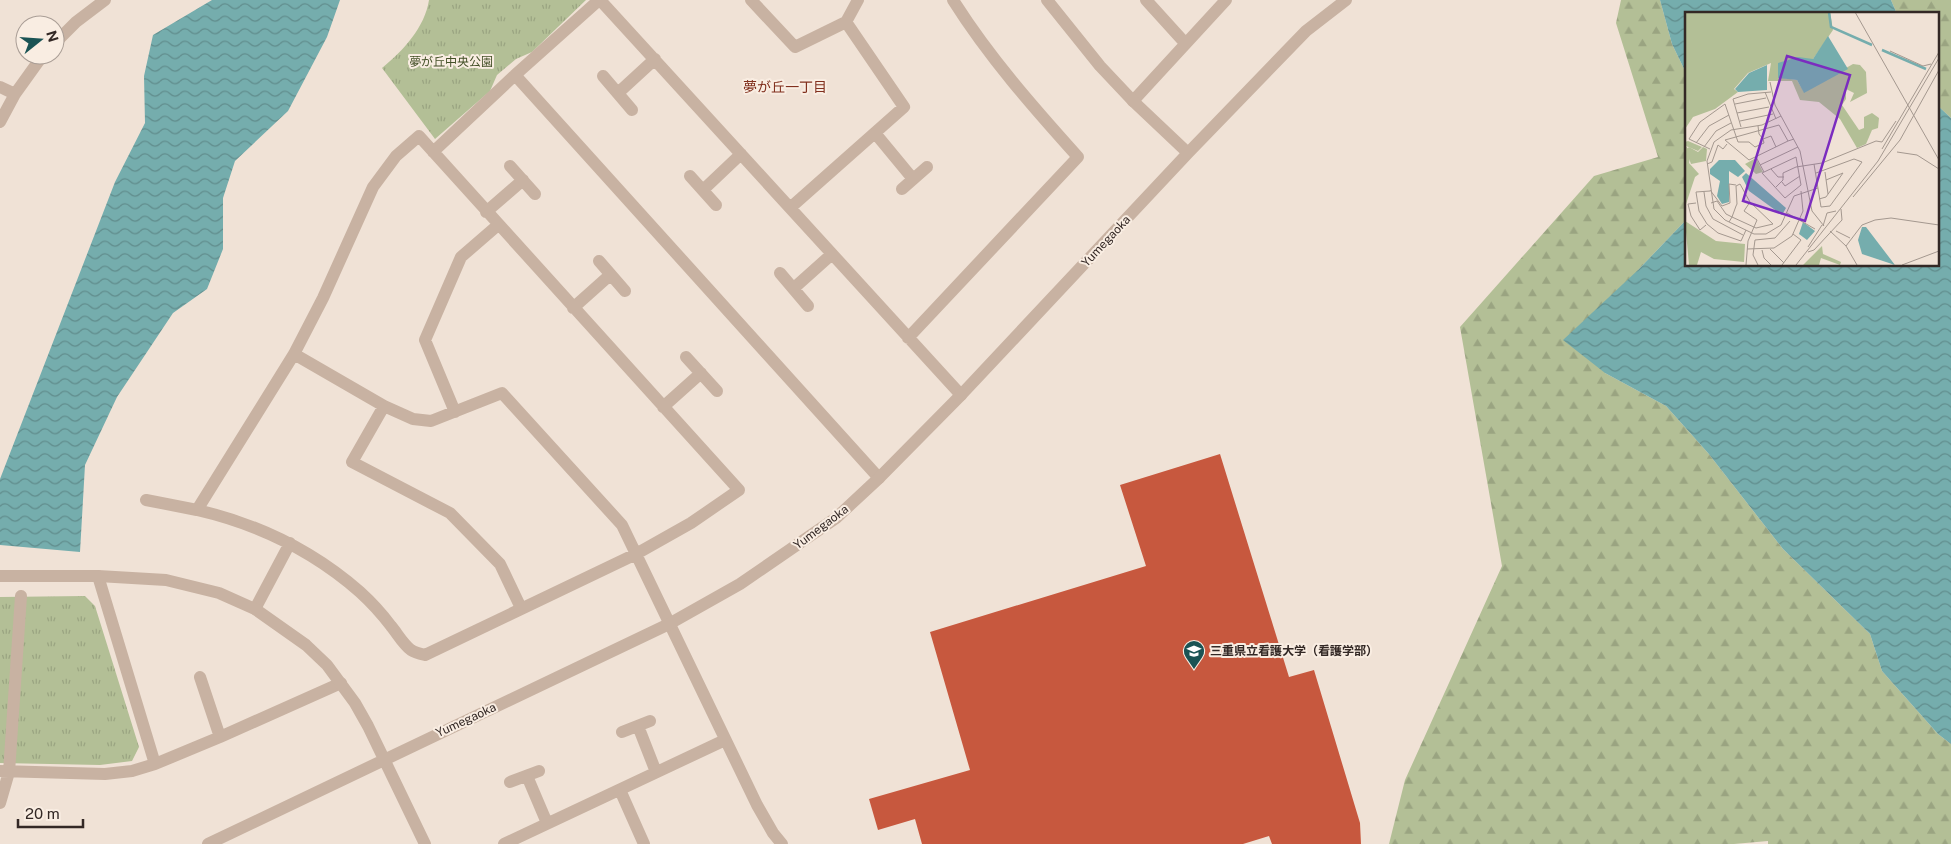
<svg xmlns="http://www.w3.org/2000/svg" width="1951" height="844" font-family="'Public Sans','Noto Sans JP',sans-serif">
	<style>
		.grass { fill: url(#grass-tufts) }
		.forest { fill: url(#forest-firs) }
		.water { fill: url(#water-waves) }
		.building { fill: #c7583e }
		.lines { fill: none; stroke-linecap: round; stroke-linejoin: round }
		.minor { stroke: #c8b2a2; stroke-width: 12 }
		.tertiary { stroke: #c8b2a2; stroke-width: 12 }
		.labels { text-anchor: middle; dominant-baseline: central; stroke-width: 4; stroke-linejoin: round; paint-order: stroke }
		.park-label { font-size: 12px; fill: #445128; stroke: #f9ede2 }
		.street-label { font-size: 12px; fill: #332825; stroke: #f9ede2 }
		.poi-label { font-size: 12px; font-weight: bold; fill: #332825; stroke: #f9ede2; text-anchor: start }
		.neighbourhood-label { font-size: 14px; fill: #81301e; stroke: #f9ede2 }
		.inset-river { fill: none; stroke: #75adad; stroke-width: 2.5 }
		.inset-road { fill: none; stroke: #a4988f; stroke-width: 1 }
		.view { fill: #7b2cbf; fill-opacity: 0.15; stroke: #7b2cbf; stroke-width: 2.5 }
		.inset-edge { fill: none; stroke: #332825; stroke-width: 2.5 }
	</style>
	<defs>
		<pattern id="grass-tufts" width="24" height="20" patternUnits="userSpaceOnUse" patternTransform="scale(1.25)"><rect width="24" height="20" fill="#b3bf96"/><path d="M3 7l-1-3M5 7V3M7 7l1-3M15 17l-1-3M17 17v-4M19 17l1-3" fill="none" stroke="#9aa481"/></pattern>
		<pattern id="forest-firs" width="22" height="20" patternUnits="userSpaceOnUse" patternTransform="scale(1.25)"><rect width="22" height="20" fill="#b3bf96"/><path d="M5 1l3.5 6h-7zM16 11l3.5 6h-7z" fill="#9aa481"/></pattern>
		<pattern id="water-waves" width="16" height="10" patternUnits="userSpaceOnUse" patternTransform="scale(1.25)"><rect width="16" height="10" fill="#75adad"/><path d="M0 5q4-4 8 0t8 0" fill="none" stroke="#618d8d"/></pattern>
	</defs>
	<rect width="100%" height="100%" fill="#f0e2d6"/>
	<!-- grass -->
	<path class="grass" d="M429,0H586L532,52L516,59L497,75L490,91L435,139L382,68C403,51 425,27 429,0Z
		M85,596L95,606L139,747L132,761L100,765L0,763V597Z"/>
	<!-- forest -->
	<path class="forest" d="M1621,0H1660L1672,44L1686,73V220L1638,270L1605,373L1666,406L1708,453L1783,549L1870,634L1882,671L1938,734L1951,744V844H1768V841L1734,844H1389L1405,780L1502,566L1460,327L1594,176L1658,157L1616,23Z
		M1891,0H1951V118L1937,105V14H1897Z"/>
	<!-- water -->
	<path class="water" d="M212,0H340L327,37L288,111L235,161L223,198V249L207,289L173,313L117,397L85,465L80,552L0,545V479L115,182L145,123L144,76L153,35Z
		M1660,0H1891L1897,14H1686V73L1672,44Z
		M1937,105L1951,118V744L1938,734L1882,671L1870,634L1783,549L1708,453L1666,406L1605,373L1563,340L1638,270L1686,220V265H1937Z"/>
	<!-- building -->
	<path class="building" d="M1220,454L1289,677L1314,670L1360,823L1361,844H1272L1269,836L1243,844H922L915,819L878,830L869,799L970,770L930,632L1146,566L1120,485Z"/>
	<g class="lines">
		<!-- minor -->
		<path class="minor" d="M600,0L961,395
			M751,0L795,47L846,22
			M1146,0L1185,43
			M55,43L76,22L105,0
			M515,75L879,478
			M603,76L632,110
			M0,87L15,94
			M618,93L655,59
			M1133,101L1226,0
			M0,122L15,94L43,55
			M875,133L913,179
			M419,136L739,490L691,523L636,554L425,655C421,654 414,652 411,650C403,644 397,633 391,626C382,614 371,602 360,592C312,550 258,524 197,510L294,354L323,298L373,187L396,156Z
			M433,152L515,75L599,0
			M510,166L535,194
			M690,176L716,205
			M902,189L927,167
			M703,190L741,154
			M790,208L904,107L846,22L858,0
			M486,212L523,180
			M599,261L625,291
			M780,273L808,306
			M794,288L832,254
			M573,308L610,275
			M908,338L1078,157C1033,107 989,57 953,0
			M294,354L384,406L413,419L431,421L502,393L622,525L757,805L773,833L782,844
			M686,357L717,391
			M384,406L352,462L450,513L500,564L521,608
			M663,407L701,373
			M455,412L425,340L461,257L498,225
			M146,500L197,510
			M98,576L155,764
			M255,609L290,543
			M200,677L220,737
			M638,726L656,772
			M622,732L650,721
			M0,771L105,774L132,771L155,764L220,737L341,683
			M527,776L547,823
			M510,782L539,771
			M620,790L644,844
			M0,803L9,772L21,596
			M504,844L725,740"/>
		<!-- tertiary -->
		<path class="tertiary" d="M1047,0L1100,66L1133,101L1188,153
			M0,576H98L166,580L219,593L255,609L306,645L327,665L355,703L368,726L425,844
			M208,844L669,624L740,584L836,518L879,478L961,395L1188,153L1306,31L1346,0"/>
	</g>
	<!-- icons -->
	<defs>
		<g id="university-pin" transform="scale(1.125)"><path d="M0 17L-7.5 6A9.5 9.5 0 1 1 7.5 6Z" fill="#1a5354" stroke="#f9ede2"/><path d="M0-5L7-2L0 1L-7-2ZM-4 1L0 2.5L4 1V4Q0 6-4 4Z" fill="#fff"/></g>
	</defs>
	<g fill-rule="evenodd">
		<use href="#university-pin" x="1194" y="651"/>
	</g>
	<g class="labels">
		<!-- park labels -->
		<g class="park-label">
			<text x="451" y="62">夢が丘中央公園</text>
		</g>
		<!-- street labels -->
		<g class="street-label">
			<text transform="translate(1106 241) rotate(-47)">Yumegaoka</text>
			<text transform="translate(821 527) rotate(-37)">Yumegaoka</text>
			<text transform="translate(466 720) rotate(-25)">Yumegaoka</text>
		</g>
		<!-- poi labels -->
		<g class="poi-label">
			<text x="1210" y="651">三重県立看護大学（看護学部）</text>
		</g>
		<!-- neighbourhood labels -->
		<g class="neighbourhood-label">
			<text x="785" y="87">夢が丘一丁目</text>
		</g>
	</g>
	<!-- overview -->
	<g transform="translate(1685 12)">
		<rect width="254" height="254" fill="#f0e2d6"/>
		<path d="M4,135L13,140L18,135L22,137L21,149L6,152L1,138ZM71,146L78,160L71,162L60,152Z" fill="#b3bf96"/>
		<path d="M0,0H145L148,18L133,40L128,47L101,48L99,66L112,68L119,80L168,52L175,53L181,60L182,81L165,90L169,81L161,77V87L157,93L174,118L179,116V105L187,101L194,106L193,116L187,118L181,132L172,136L155,107L134,90L115,88L107,69H83L86,51L63,61L49,77L53,80L30,97L8,105L0,117ZM3,129L17,135L13,139L1,134L6,141L4,151L14,162L10,165L0,195V130ZM0,209L31,229L60,232L59,250L29,247L16,240L12,253H4ZM137,234L138,242L156,250L155,253L136,246L134,253H118Z" fill="#b3bf96"/>
		<path d="M143,24L163,57L119,81L112,68L93,66V51L113,45L128,47ZM82,53V78L53,80L50,77L64,61ZM34,148H50L60,159L53,165L44,159V190L37,192L32,184L35,169L25,162V157ZM61,161L101,196L97,203L64,179L57,165ZM118,210L130,219L122,228L114,222ZM177,215H181L210,253L177,242L173,228Z" fill="#75adad"/>
		<path class="inset-river" d="M144,0L146,15L187,33M197,38L241,57"/>
		<path class="inset-road" d="M170,0L254,148M205,39L238,54L246,52M85,70L90,93L115,139L127,199L139,214M80,80L91,107M50,92L81,86M52,101L84,95M96,104L77,113L46,118L29,130L22,149L29,197L40,208L69,222H81L96,213L109,184L133,176M55,109L88,102M73,114L74,122L78,127L86,124L91,135M56,115L48,87L63,82L86,80M103,129L94,113L40,128L64,148L103,129L109,127M11,131L24,114L44,103M19,135L31,119L46,111M25,137L4,127L15,110L40,92L53,130H64L70,135L79,131L78,127M197,137L254,40M212,140L232,143L254,157M71,145L79,160M111,145L116,173L100,186L77,161ZM22,152L27,150L33,133L38,137L42,132M129,152L136,195L145,194L177,150L169,147L131,161M75,153L113,135M86,157L93,165H99M140,160L143,182M97,170L100,174L115,164M91,175L98,168V161L111,155L137,151L191,129L197,130L211,109M25,178L37,194L45,191L44,172L51,173M25,179L11,180L14,199L22,212L33,221L56,229L61,218M19,180L21,194L28,207L58,223M168,185L215,128L254,58M134,187L141,185L158,161L141,168M11,191L3,192L6,204L15,218L21,213M26,191L32,189L41,202L47,205L71,216L88,212L65,190L55,172L51,174L52,192L51,194L47,205L44,210M102,201L130,217M138,214L142,201L151,199M145,219L161,234L172,253M151,219L165,226M161,234L177,213L190,208L206,206L254,213M123,235L137,213M62,237L89,236L107,224L118,199L116,179M85,237L99,251M77,238L79,246L86,253M123,240L129,238L157,208L156,197M61,253L63,229L72,208L59,199L65,190M73,253L68,243L70,228L90,226L105,209M97,253L116,228L108,222M111,253L193,149L254,46M217,253L254,239"/>
		<path class="view" d="M102,44L165,63L120,209L58,189Z"/>
		<rect width="254" height="254" class="inset-edge"/>
	</g>
	<!-- north arrow -->
	<g transform="translate(40 40) rotate(73)"><circle r="24" fill="#f9ede2" stroke="#aa9e96"/>
	<path d="M0-4L9 19L0 12L-9 19Z" fill="#1a5354"/>
	<text y="-8" font-size="14" font-weight="bold" text-anchor="middle" fill="#332825">N</text>
	</g>
	<!-- scale -->
	<path d="M18 819v8h65v-8" fill="none" stroke="#332825" stroke-width="2.5"/>
	<text x="25" y="819" font-size="15" fill="#332825" stroke="#f9ede2" stroke-width="4" paint-order="stroke">20 m</text>
</svg>
